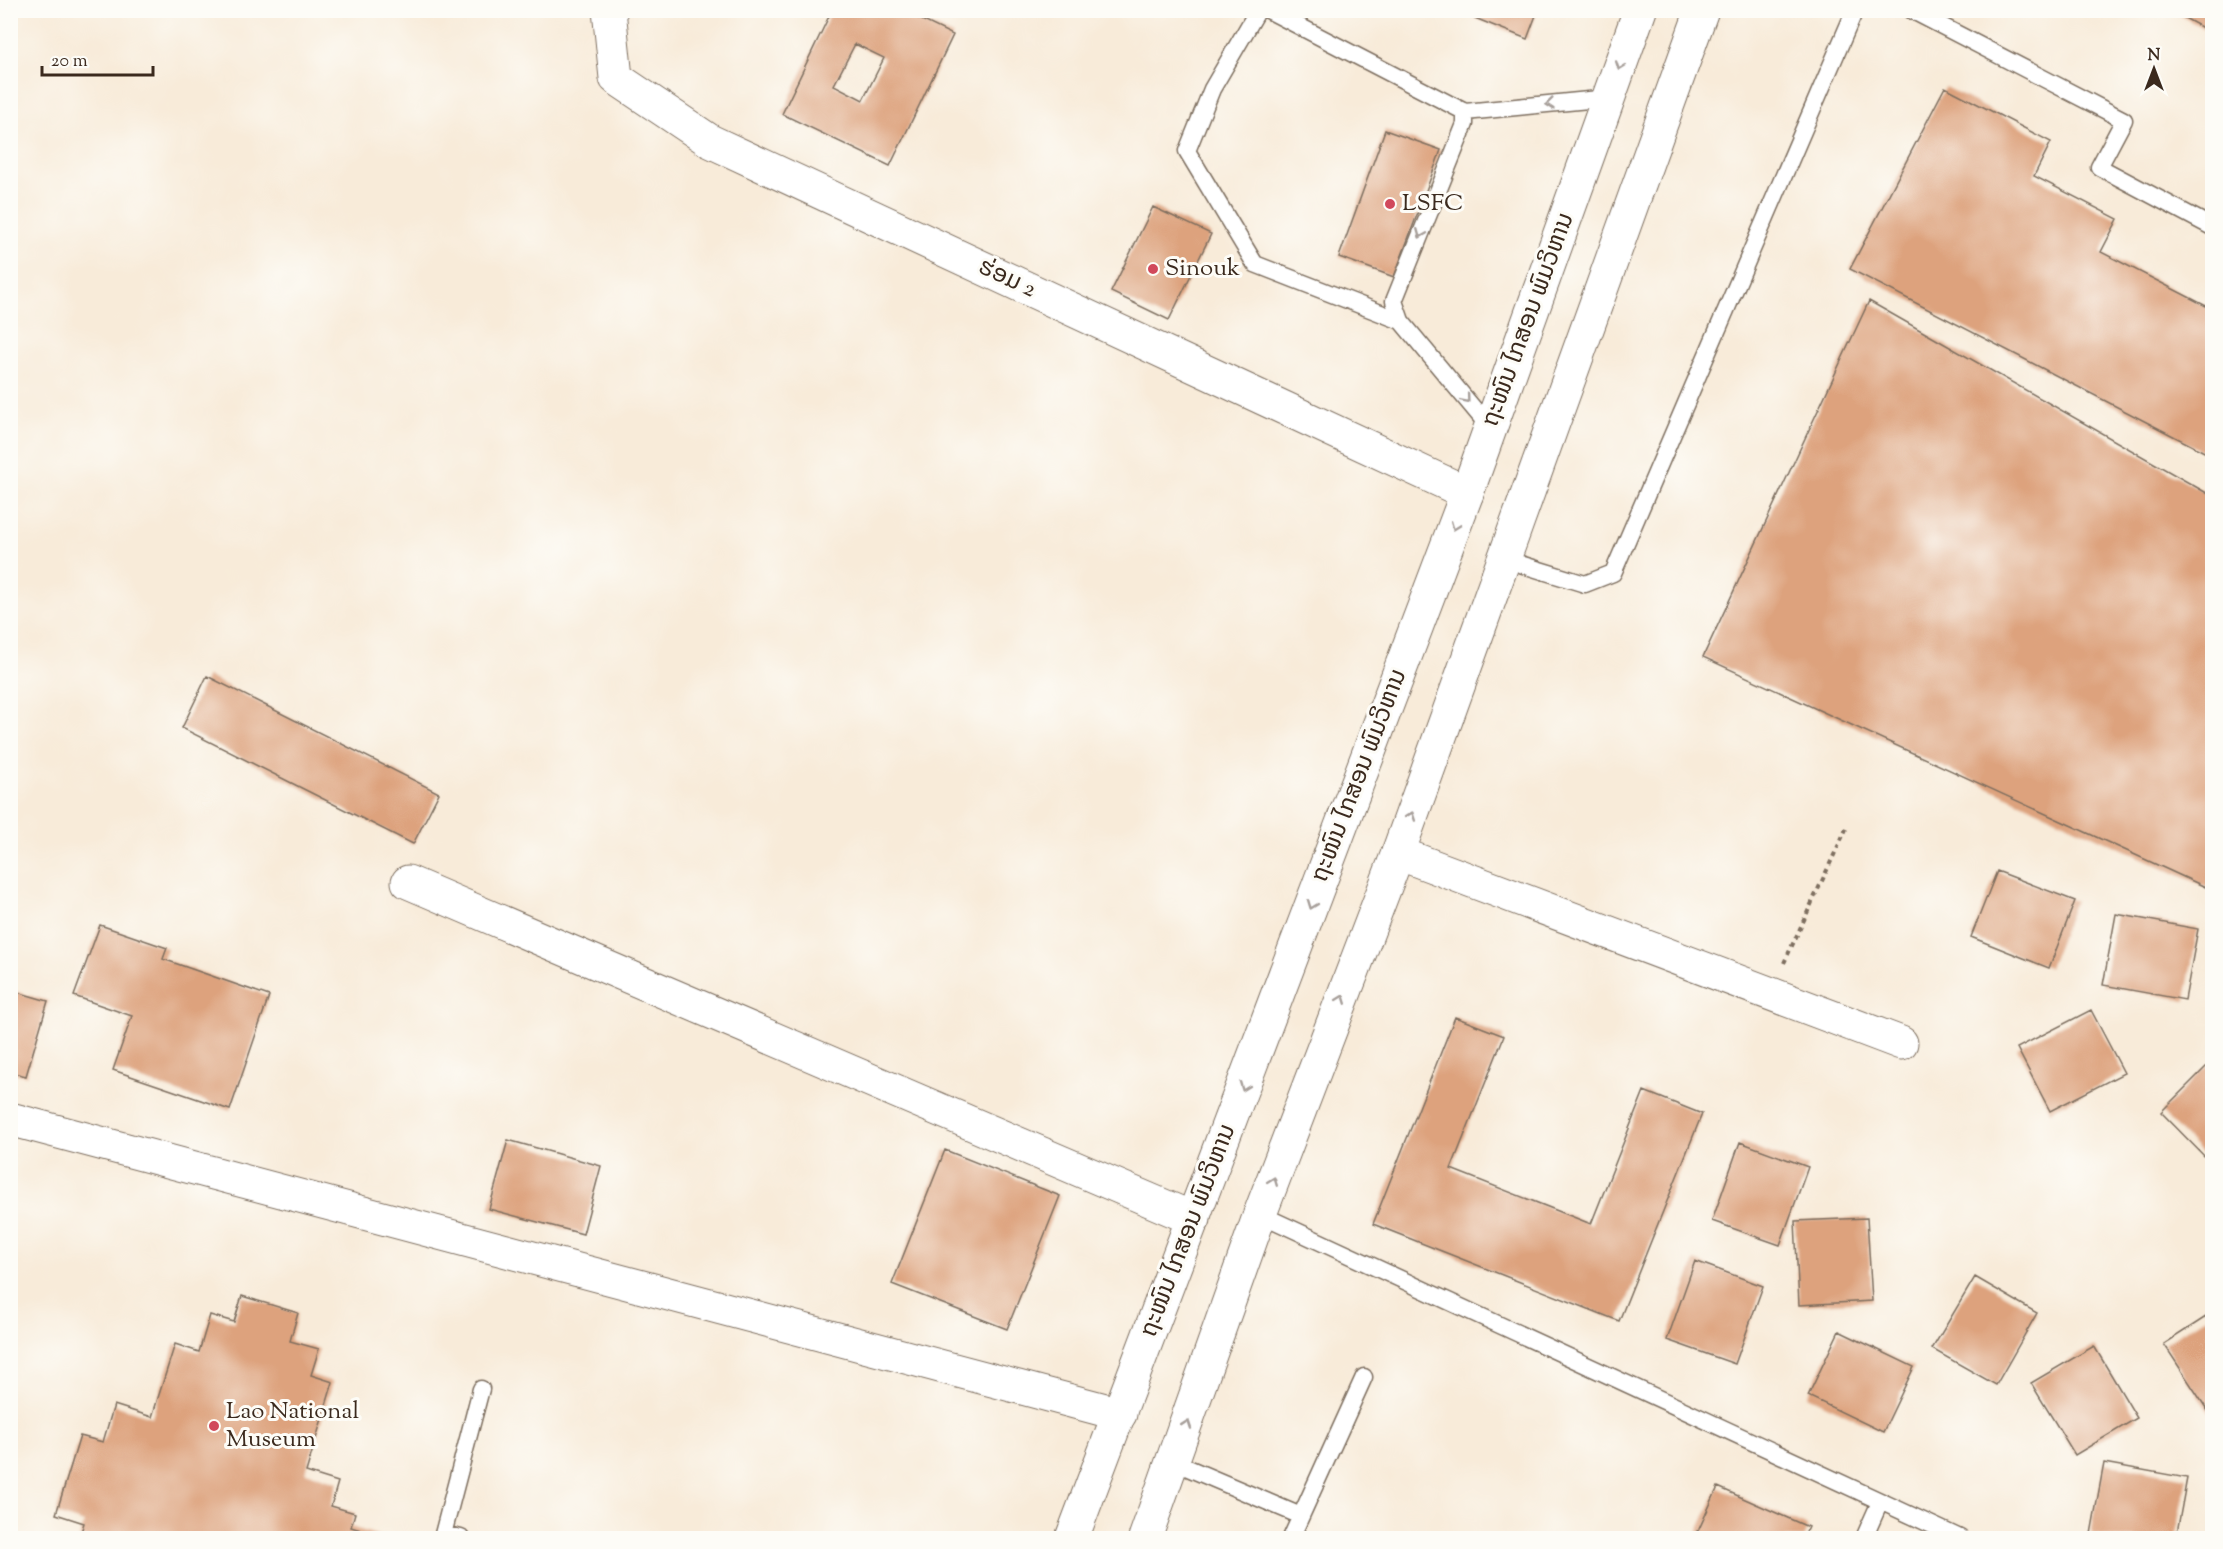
<svg xmlns="http://www.w3.org/2000/svg" width="2223" height="1549" font-family="'Sorts Mill Goudy','Noto Sans Lao',serif">
	<style>
		.building { fill: #dda27d; fill-rule: evenodd }
		.lines { fill: none; stroke-linecap: round; stroke-linejoin: round }
		.lane-casing { stroke: #7d6e5f; stroke-width: 19 }
		.street-casing { stroke: #7d6e5f; stroke-width: 35 }
		.highway-casing { stroke: #7d6e5f; stroke-width: 35 }
		.path { stroke: #7d6e5f; stroke-width: 4; stroke-dasharray: 4.5 4.5; stroke-linecap: butt }
		.lane { stroke: #fff; stroke-width: 16 }
		.street { stroke: #fff; stroke-width: 33 }
		.highway { stroke: #fff; stroke-width: 33 }
		.oneway { stroke: #a79f9a }
		.poi-dot { fill: #d1495b; stroke: #fdfcf7; stroke-width: 2 }
		.labels { text-anchor: middle; dominant-baseline: central; stroke-width: 6; stroke-linejoin: round; paint-order: stroke }
		.poi-label { font-size: 24px; fill: #3b2a1e; stroke: #fdfcf7; text-anchor: start }
		.street-label { font-size: 24px; fill: #3b2a1e; stroke: #fdfcf7 }
	</style>
	<rect width="100%" height="100%" fill="#fdfcf7"/>
	<filter id="ink" filterUnits="userSpaceOnUse"><feTurbulence type="fractalNoise" baseFrequency=".0167" numOctaves="2"/><feDisplacementMap in="SourceGraphic" scale="12" xChannelSelector="R" yChannelSelector="G"/><feConvolveMatrix kernelMatrix="1 2 1 2 8 2 1 2 1" color-interpolation-filters="sRGB"/></filter>
	<filter id="wash" filterUnits="userSpaceOnUse"><feTurbulence type="fractalNoise" baseFrequency=".008" numOctaves="4" result="noise"/><feDisplacementMap in="SourceGraphic" scale="24" xChannelSelector="R" yChannelSelector="G"/><feGaussianBlur stdDeviation="1.35" result="paint"/><feColorMatrix in="noise" values="0 0 0 0 0 0 0 0 0 0 0 0 0 0 0 0 0 1.4 0 .05"/><feComposite in="paint" operator="in"/></filter>
	<g filter="url(#wash)">
		<rect width="100%" height="100%" fill="#f8ebd9"/>
		<g id="blocks">
			<!-- building -->
			<path class="building" d="M832,10H901L953,35L890,166L782,114ZM855,44L884,58L863,100L834,85Z
				M1455,10H1538L1527,39Z
				M2170,10H2212V33Z
				M1945,87L2051,142L2034,176L2118,219L2101,252L2212,309V456L1850,269Z
				M1385,130L1441,150L1394,277L1339,257Z
				M1153,207L1211,234L1169,320L1111,292Z
				M1869,301L2212,496V890L1703,657Z
				M207,676L439,793L413,844L182,728Z
				M1997,871L2075,901L2049,968L1971,937Z
				M2116,914L2198,929L2185,1000L2103,985Z
				M100,925L167,948L163,959L269,996L230,1110L113,1070L132,1016L74,996Z
				M10,990L48,1001L26,1076L10,1072Z
				M2091,1010L2124,1073L2050,1111L2017,1048Z
				M1455,1017L1504,1036L1451,1169L1591,1224L1644,1091L1702,1114L1619,1321L1373,1224Z
				M2212,1061V1164L2161,1112Z
				M508,1140L601,1166L583,1234L489,1209Z
				M1740,1142L1808,1167L1780,1245L1712,1221Z
				M945,1150L1060,1196L1007,1329L892,1284Z
				M1867,1218L1872,1301L1799,1305L1795,1221Z
				M1695,1261L1763,1286L1735,1364L1667,1340Z
				M1975,1277L2037,1313L1996,1385L1932,1349Z
				M242,1296L298,1313L290,1341L319,1349L311,1375L333,1382L306,1472L338,1482L331,1506L355,1513L351,1527L386,1538H79L84,1523L56,1514L80,1436L103,1442L114,1405L152,1417L175,1344L199,1352L210,1315L234,1322Z
				M2212,1313V1413L2210,1414L2164,1344Z
				M1839,1331L1914,1367L1883,1432L1808,1396Z
				M2094,1346L2137,1418L2075,1455L2031,1383Z
				M2104,1463L2187,1478L2176,1538H2118L2091,1534Z
				M1718,1487L1808,1527L1803,1538H1695Z"/>
		</g>
	</g>
	<g filter="url(#ink)">
		<use href="#blocks" fill-opacity="0" stroke="#7d6e5f" stroke-width="1.5"/>
		<g class="lines">
			<!-- lane casing -->
			<g class="lane-casing">
				<path id="lane" d="M1258,10L1212,89L1187,151L1255,264L1401,321
					M1268,10L1465,112
					M1911,10L2124,120L2099,167L2212,227
					M1490,428L1401,321L1394,301L1465,124V112L1609,98
					M1504,559L1585,584L1613,573L1855,10
					M1260,1214L1960,1538
					M1174,1462L1301,1516L1364,1377
					M443,1534L461,1538
					M442,1538L481,1389
					M1291,1538L1301,1516
					M1864,1538L1880,1502"/>
			</g>
			<!-- street casing -->
			<g class="street-casing">
				<path id="street" d="M609,10L616,78L710,141L1467,493
					M1398,853L1901,1043
					M408,882L1194,1219
					M10,1119L1120,1414"/>
			</g>
			<!-- highway casing -->
			<g class="highway-casing">
				<path id="highway" d="M1072,1538L1467,493L1640,10
					M1145,1538L1260,1214L1398,853L1702,10"/>
			</g>
			<!-- path -->
			<path class="path" d="M1784,963L1846,829"/>
			<!-- lane -->
			<use href="#lane" class="lane"/>
			<!-- street -->
			<use href="#street" class="street"/>
			<!-- highway -->
			<use href="#highway" class="highway"/>
		</g>
		<!-- one-way arrows -->
		<defs><path id="oneway-chevron" d="M-2-3.5L2.5 0L-2 3.5" fill="none" stroke-width="1.6" stroke-linecap="round" stroke-linejoin="round" transform="scale(1.5)"/></defs>
		<g class="oneway">
			<use href="#oneway-chevron" transform="translate(1620 66) rotate(110)"/>
			<use href="#oneway-chevron" transform="translate(1550 104) rotate(174)"/>
			<use href="#oneway-chevron" transform="translate(1421 234) rotate(112)"/>
			<use href="#oneway-chevron" transform="translate(1466 399) rotate(50)"/>
			<use href="#oneway-chevron" transform="translate(1455 526) rotate(111)"/>
			<use href="#oneway-chevron" transform="translate(1411 816) rotate(-70)"/>
			<use href="#oneway-chevron" transform="translate(1312 905) rotate(111)"/>
			<use href="#oneway-chevron" transform="translate(1342 999) rotate(-69)"/>
			<use href="#oneway-chevron" transform="translate(1244 1087) rotate(111)"/>
			<use href="#oneway-chevron" transform="translate(1273 1181) rotate(-69)"/>
			<use href="#oneway-chevron" transform="translate(1187 1424) rotate(-71)"/>
		</g>
	</g>
	<!-- markers -->
	<g class="poi-dot">
		<circle cx="1390" cy="204" r="6"/>
		<circle cx="1153" cy="269" r="6"/>
		<circle cx="214" cy="1426" r="6"/>
	</g>
	<g class="labels">
		<!-- poi labels -->
		<g class="poi-label">
			<text x="1402" y="204">LSFC</text>
			<text x="1165" y="269">Sinouk</text>
			<text x="226" y="1412">Lao National<tspan x="226" dy="28">Museum</tspan></text>
		</g>
		<!-- street labels -->
		<g class="street-label">
			<text transform="translate(1007 279) rotate(25)">ຮ່ອມ 2</text>
			<text transform="translate(1529 320) rotate(-70)">ຖະໜົນ ໄກສອນ ພົມວິຫານ</text>
			<text transform="translate(1360 776) rotate(-69)">ຖະໜົນ ໄກສອນ ພົມວິຫານ</text>
			<text transform="translate(1189 1231) rotate(-69)">ຖະໜົນ ໄກສອນ ພົມວິຫານ</text>
		</g>
	</g>
	<!-- margin -->
	<rect width="2223" height="1549" fill="none" stroke="#fdfcf7" stroke-width="36"/>
	<!-- north arrow -->
	<g transform="translate(2154 69)" stroke="#fdfcf7" stroke-width="4.5" paint-order="stroke">
	<path d="M0-4.5L10 22L0 15L-10 22Z" fill="#3b2a1e"/>
	<text y="-9" font-size="16" font-weight="bold" text-anchor="middle" fill="#3b2a1e">N</text>
	</g>
	<!-- scale -->
	<path d="M42 66v9h111v-9" fill="none" stroke="#3b2a1e" stroke-width="3"/>
	<text x="51" y="66" font-size="18" fill="#3b2a1e" stroke="#fdfcf7" stroke-width="4.5" paint-order="stroke">20 m</text>
</svg>
